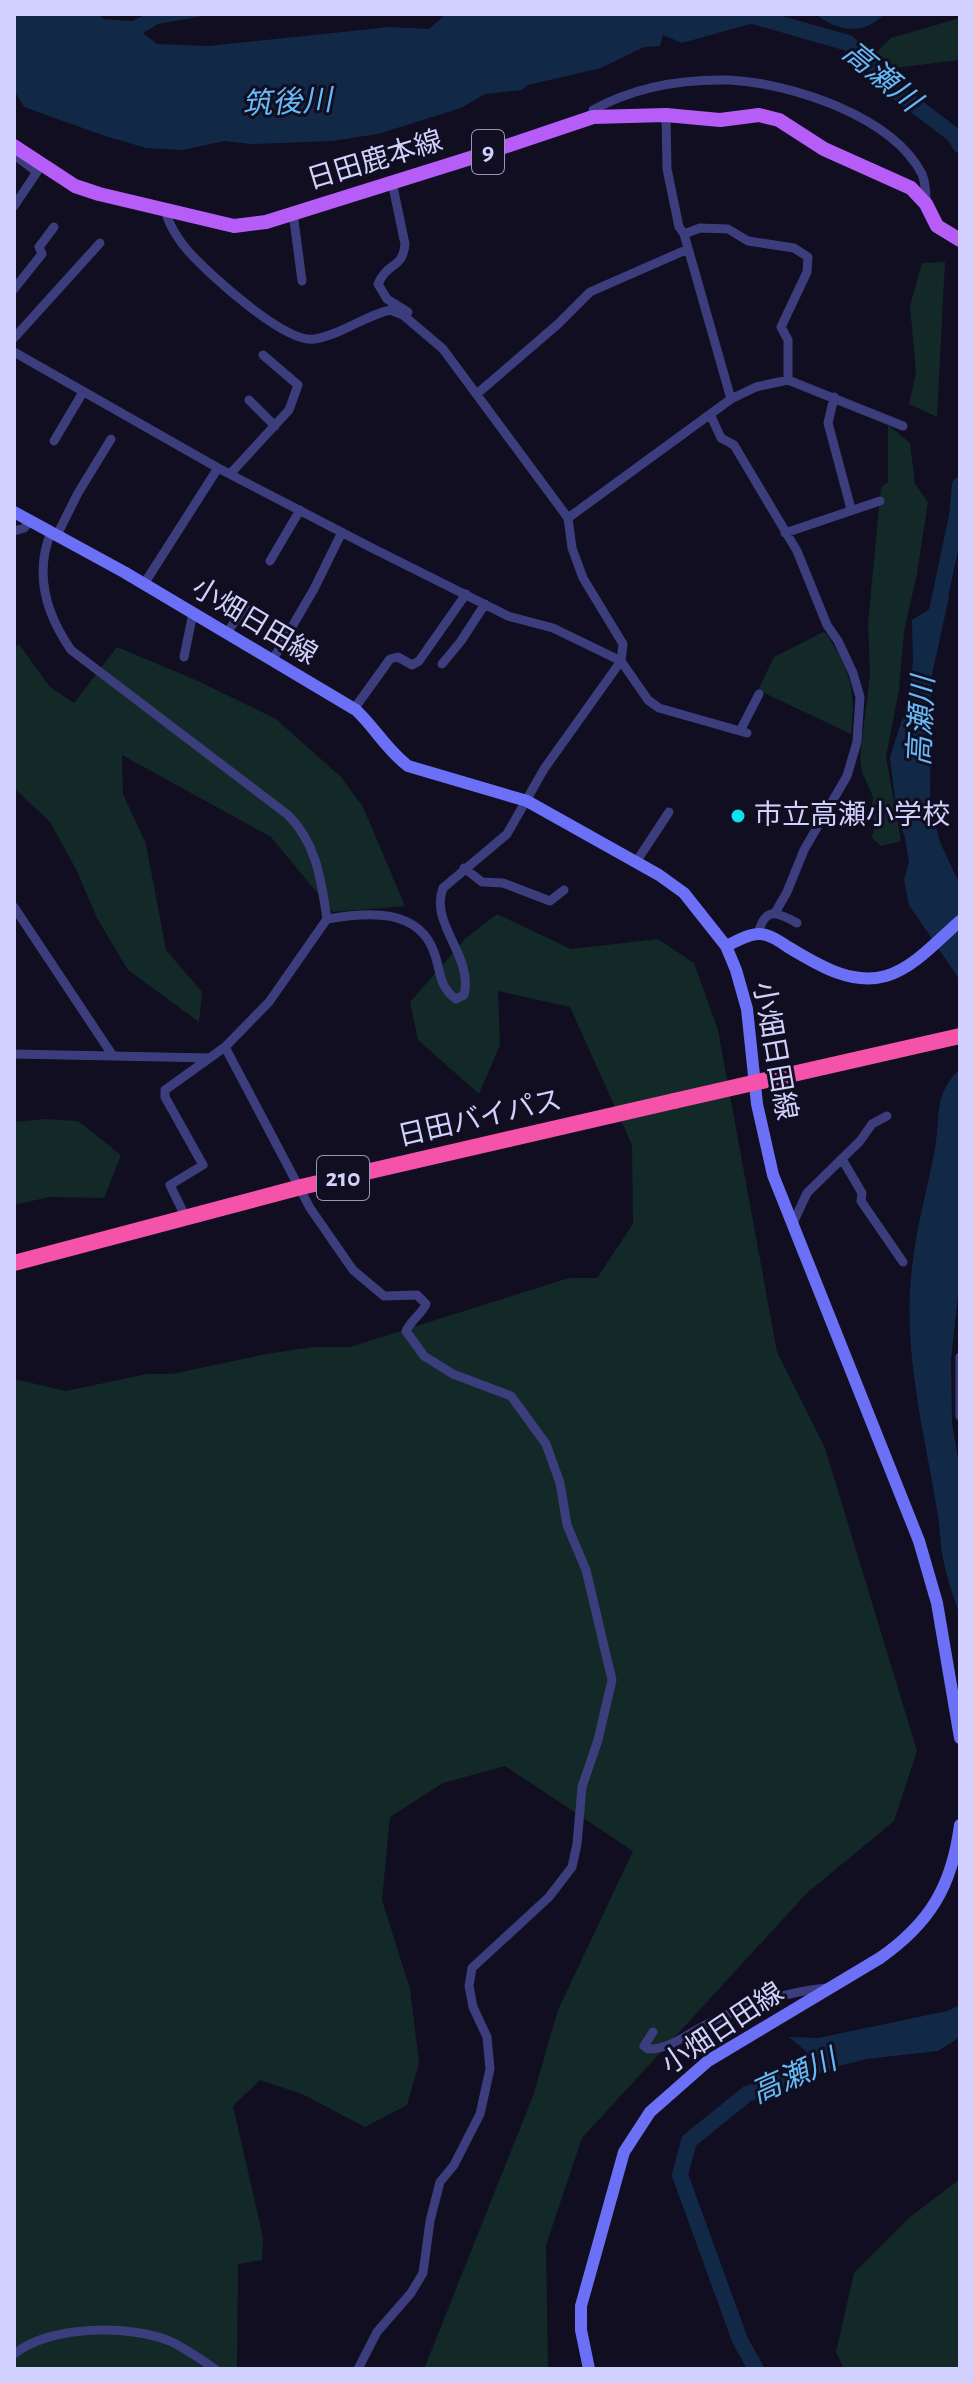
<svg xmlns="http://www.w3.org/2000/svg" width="974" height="2383" font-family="'Alegreya Sans','Noto Sans JP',sans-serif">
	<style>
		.green { fill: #122927 }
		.water { fill: #112946 }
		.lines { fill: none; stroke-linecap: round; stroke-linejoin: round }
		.river { stroke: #112946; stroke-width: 16 }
		.street { stroke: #3c3d7c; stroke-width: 9 }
		.secondary { stroke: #6c70f7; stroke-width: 12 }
		.primary { stroke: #b55df6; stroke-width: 14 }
		.highway { stroke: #f552a9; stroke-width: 16 }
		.highway-bridge { stroke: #f552a9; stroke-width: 16 }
		.poi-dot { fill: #0de0eb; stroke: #100e20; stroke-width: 3 }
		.labels { text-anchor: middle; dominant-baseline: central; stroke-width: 6; stroke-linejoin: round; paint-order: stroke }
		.shield { fill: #100e20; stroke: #9896ba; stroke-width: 2 }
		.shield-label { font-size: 26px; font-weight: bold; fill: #d2d0fc }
		.street-label { font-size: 28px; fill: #d2d0fc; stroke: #100e20 }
		.poi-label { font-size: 28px; fill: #d2d0fc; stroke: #100e20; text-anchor: start }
		.water-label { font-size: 30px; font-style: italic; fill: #64baf6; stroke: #100e20 }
	</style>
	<rect width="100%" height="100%" fill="#100e20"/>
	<!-- green -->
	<path class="green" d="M960,18V60L886,69L875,54L891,38Z
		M945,262L937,417L909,404L916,372L910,306L922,263Z
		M888,425L910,443L915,484L928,502L917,574L904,631L899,690L886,757L901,841L881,846L872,838L875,822L871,813L873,797L862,772L860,757L870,674L868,623L881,487L888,482Z
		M823,632L827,634C851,674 856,688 851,734L758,690L774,657Z
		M19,644L50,687L74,703L117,647L198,681L276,719L341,777L363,807L405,906L333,912L271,837L122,755L123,794L146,844L166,950L202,992L199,1022L128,970L97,918L76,869L50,822L14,788V647Z
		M497,914L571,949L658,939L694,963L718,1030L777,1352L825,1448L917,1751L894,1821L807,1893L582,2138L546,2245L548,2369H424L533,2096L558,2010L633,1851L505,1766L443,1783L390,1817L382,1900L410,1989L419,2063L407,2105L365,2127L302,2094L260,2080L233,2106L263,2237L262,2260L238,2264L237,2369H14V1379L66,1391L147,1374H172L266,1354L313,1347H350L569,1278H597L633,1224L632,1145L570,1007L498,991L500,1045L479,1094L418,1040L410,1002L465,939Z
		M45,1119L78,1121L121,1155L104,1198L49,1197L14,1205V1122Z
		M960,2179V2369H844L836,2352L854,2273L910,2217Z"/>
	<!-- water -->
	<path class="water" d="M14,14H98L104,19L132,21L147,14H215L158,24L143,33L157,44L208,46L390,27L429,29L446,14H758L750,24L682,43L663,35L660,46L644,47L601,68L528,85L522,90L485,94L461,108L378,134L332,141L251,144L224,141L183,150L146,148L105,136L24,107L14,90Z
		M812,14H884C870,30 850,33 829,23C822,19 820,16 812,14Z
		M949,597L931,679L930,803L940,842L960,885V985L957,976L909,905L904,880L909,862L905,838L897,814L890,757L909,698L913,662L912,620Z
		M960,1069V1277L951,1359L952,1423L960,1471V1617C954,1598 947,1578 943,1559C940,1543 940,1526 937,1510C924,1430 902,1349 912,1268C916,1227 928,1188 935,1148C941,1115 933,1094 960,1069Z
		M960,2005V2037L938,2051L866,2059L827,2069L789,2037L818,2038L947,2011Z"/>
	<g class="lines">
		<!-- river -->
		<path class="river" d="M746,14L848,43L873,65L896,91L954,135L960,145
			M934,625L957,516L960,485
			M756,2369L740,2340L680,2175L689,2141L747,2094L839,2057"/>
		<!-- street -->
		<path class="street" d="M593,110C634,87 682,79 729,80C791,83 892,116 922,174C926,184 926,194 926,204
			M666,115L667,169L679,227L684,234L731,399
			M14,155L37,172L14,206
			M392,182L405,244C403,269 387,262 378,284L387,299L408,312
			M165,209C168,224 179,241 189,252C209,274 285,344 315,339C341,335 364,316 390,310L403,315L443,349L568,518L572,548L583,578L623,644L621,661L544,769L507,834L443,888C429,924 474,956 464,995L456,999C439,987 441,973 435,955C420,907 367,912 327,919
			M293,213L302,281
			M684,234L700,228L728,229L748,241L794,248L808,257L807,272L781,327L788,340V380
			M14,289L42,254L39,247L54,227
			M14,338L100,243
			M14,352L218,468L372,548L508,616L553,628L621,661L648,700L659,708L747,733
			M478,393L558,324L590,292L688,249
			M834,397L828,423L851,509
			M249,400L275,426
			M710,414L721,438L734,445L797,551L827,625L838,641L853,673L860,697L857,742L847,776L804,850L787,892L775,913
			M54,441L83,392
			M230,474L289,410L298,385L263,355
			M568,518L731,399L756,387L788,380L903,426
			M14,531L24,528L30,521
			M51,532C34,574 46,614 71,650L288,815C317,844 321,880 327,919L269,1002L225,1047L165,1090V1097L203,1165L170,1185L185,1216
			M785,533L880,501
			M57,535L78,493L111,439
			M270,561L300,510
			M144,584L218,468
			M227,633L245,606
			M184,657L193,613
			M272,661L314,589L342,532
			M442,664L461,641L485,604
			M354,709L390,659L398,657L412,665L419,661L466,594
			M740,731L759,694
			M636,862L669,812
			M464,868L482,882L503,883L550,901L564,890
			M14,907L113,1056
			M758,935C764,907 776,911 797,923
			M225,1047L310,1208L353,1270L384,1296L417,1295L426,1304C421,1315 411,1320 406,1331L424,1356L453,1374L511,1396L546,1444L560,1483L567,1525L586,1570L612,1680L598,1740L582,1787L577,1844L572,1867L549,1897L472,1968L469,1986L473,2007L487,2037L490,2069L480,2114L454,2165L440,2182L430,2221L423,2273L411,2293L377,2332L358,2369
			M14,1054L210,1058
			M842,1159L862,1193L861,1201L903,1262
			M793,1223L807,1193L860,1141L872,1124L887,1116
			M960,1357V1416
			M653,2032L644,2046L648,2049C672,2049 690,2032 711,2022C747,2005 786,1992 826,1988
			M14,2354C50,2325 131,2324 172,2342C186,2349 202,2360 215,2369"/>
		<!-- secondary -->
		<path class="secondary" d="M14,512L124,572L356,710C375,728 387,750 408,766L527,801L659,875L684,893L726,946L736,970L747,1009L757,1104L773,1175L919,1541L937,1603L960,1738
			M726,946C738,941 752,931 766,935C774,937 782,943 788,947C817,964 850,986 886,976C914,968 938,940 960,921
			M589,2369L581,2330V2306L624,2152L650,2112L708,2061L880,1958C930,1923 952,1886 960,1825"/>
		<!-- primary -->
		<path class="primary" d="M14,146L75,186L99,194L234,226L266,222L477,156L593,117L666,115L720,120L759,115L779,120L824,149L911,188L926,204L937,226L960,240"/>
		<!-- highway -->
		<path class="highway" d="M14,1263L301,1187L674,1101"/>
		<!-- highway-bridge -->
		<path class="highway-bridge" d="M674,1101L960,1036"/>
	</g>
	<!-- markers -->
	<circle class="poi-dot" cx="738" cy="816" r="8"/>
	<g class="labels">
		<!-- shield labels -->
		<g class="shield">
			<rect x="472" y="130" width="32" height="44" rx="6"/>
			<rect x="317" y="1156" width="52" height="44" rx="6"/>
		</g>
		<g class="shield-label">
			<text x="488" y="152">9</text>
			<text x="343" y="1178">210</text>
		</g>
		<!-- street labels -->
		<g class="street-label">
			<text transform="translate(375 161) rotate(-17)">日田鹿本線</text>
			<text transform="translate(254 622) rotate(31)">小畑日田線</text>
			<text transform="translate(774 1051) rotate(80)">小畑日田線</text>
			<text transform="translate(480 1119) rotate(-13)">日田バイパス</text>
			<text transform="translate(723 2029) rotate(-34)">小畑日田線</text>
		</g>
		<!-- poi labels -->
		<g class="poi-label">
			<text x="754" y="816">市立高瀬小学校</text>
		</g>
		<!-- water labels -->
		<g class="water-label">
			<text transform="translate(881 77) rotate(40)">高瀬川</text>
			<text transform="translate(287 103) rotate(-3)">筑後川</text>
			<text transform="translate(922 721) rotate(-87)">高瀬川</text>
			<text transform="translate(794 2077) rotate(-24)">高瀬川</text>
		</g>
	</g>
	<!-- border -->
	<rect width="974" height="2383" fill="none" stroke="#d2d0fc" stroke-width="32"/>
</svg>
